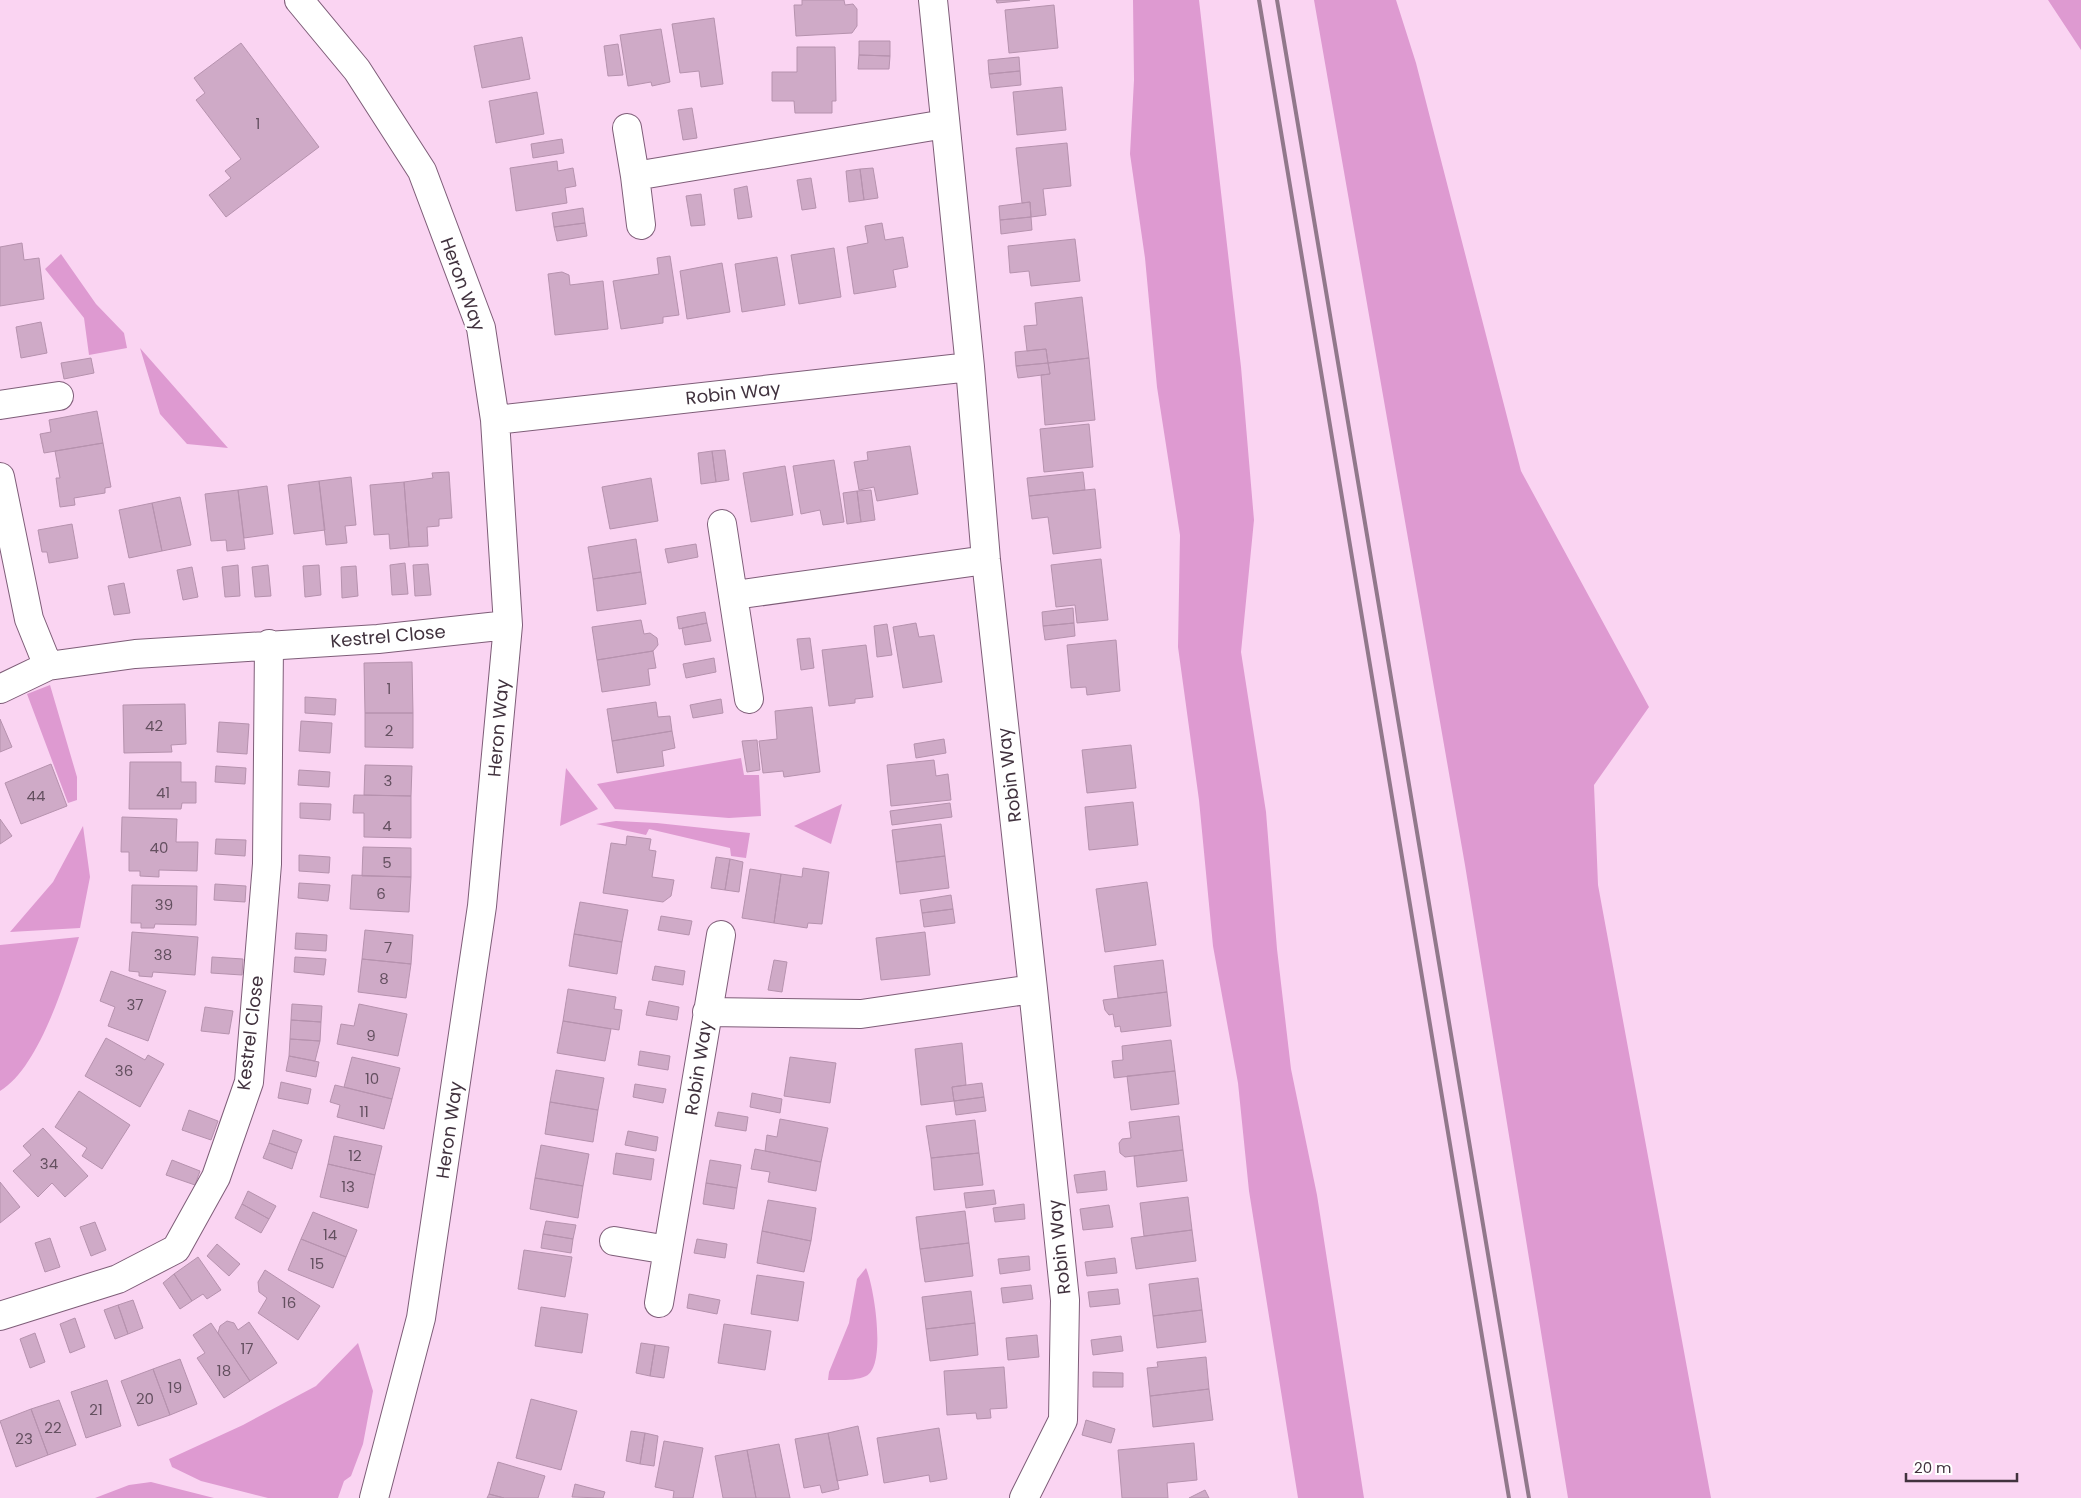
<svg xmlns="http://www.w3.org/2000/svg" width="2081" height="1498" font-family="Poppins,sans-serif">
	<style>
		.green { fill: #de9ad1 }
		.building { fill: #cfaac7; stroke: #b692ae }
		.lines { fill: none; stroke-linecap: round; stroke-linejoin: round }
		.minor-casing { stroke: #7e5d78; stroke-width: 30 }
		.minor { stroke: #fff; stroke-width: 28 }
		.rail { stroke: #91788b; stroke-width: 4 }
		.labels { text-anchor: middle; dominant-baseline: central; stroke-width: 4.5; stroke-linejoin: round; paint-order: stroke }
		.number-label { font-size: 15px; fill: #645060 }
		.street-label { font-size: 18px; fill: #41323e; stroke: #fff }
	</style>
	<rect width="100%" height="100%" fill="#fad4f2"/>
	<!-- green -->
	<path class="green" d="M1133,0H1199L1241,367L1254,520L1241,652L1266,812L1277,949L1291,1069L1317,1195L1364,1498H1298L1249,1191L1238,1083L1213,946L1199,800L1178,647L1180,535L1157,387L1145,258L1130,154L1134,80Z
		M1314,0H1396L1416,63L1521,471L1649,707L1594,785L1598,885L1711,1498H1568L1465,865Z
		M2048,0H2081V50Z
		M61,254L96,304L124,333L127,348L89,355L84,318L45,269Z
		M140,348L228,448L187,444L160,414Z
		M50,685L77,777V800L68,803L27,694Z
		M741,758L744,775H759L761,816L729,818L615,809L597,784Z
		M566,768L598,809L560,826Z
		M842,804L831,844L794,826Z
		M616,821L657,823L750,833L746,858L731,856L730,848L649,829L646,835L596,824Z
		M83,826L90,877L80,928L10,932L53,882Z
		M79,937C66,979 39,1068 0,1091V945Z
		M866,1268C874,1286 887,1366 866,1376C855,1381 840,1380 828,1380L829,1372L849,1323L857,1279Z
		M358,1343L373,1391L363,1444L351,1476L344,1481L338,1498H268L201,1481L172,1467L169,1459L243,1425L316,1386Z
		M151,1482L214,1498H95L129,1485Z"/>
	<!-- building -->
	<path class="building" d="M802,0H844L845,5L853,4L857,9V26L852,33L796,36L794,5H802Z
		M996,0H1030L997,3Z
		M1054,5L1058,48L1009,53L1005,10Z
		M714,18L723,84L701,87L699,71L680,73L672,24Z
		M661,29L670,82L652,86L651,82L628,86L620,35Z
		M522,37L530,79L482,88L474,46Z
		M859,41H890V56L859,55Z
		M241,43L319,147L226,217L209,195L231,178L225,171L241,159L196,100L205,93L194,78Z
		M618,44L623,75L608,76L604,46Z
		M797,47H835L836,101H832V113H795L794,101H772V72H797Z
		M859,55L890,56L889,69H858Z
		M1019,57L1020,71L989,74L988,60Z
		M1020,71L1021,85L991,88L989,74Z
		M1062,87L1066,130L1017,135L1013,92Z
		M537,92L544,134L496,143L489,101Z
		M692,108L697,138L683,140L678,110Z
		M562,139L564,153L533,158L531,144Z
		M1067,143L1071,186L1043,189L1046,215L1031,217L1030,202L1022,203L1016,148Z
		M557,161L558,171L573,168L576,186L565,188L567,203L516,211L510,168Z
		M873,168L878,198L864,200L860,169Z
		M860,169L864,200L849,202L846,171Z
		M811,178L816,208L802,210L797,180Z
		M747,186L752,217L738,219L734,189Z
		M701,194L705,225L691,226L686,196Z
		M1030,202L1031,217L1000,220L999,206Z
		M583,208L585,223L554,227L552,213Z
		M1031,217L1032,230L1001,234L1000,220Z
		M585,223L587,236L557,241L554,227Z
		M882,223L885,240L903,237L908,267L893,270L896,287L854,294L847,247L868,243L865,226Z
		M1075,239L1080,281L1031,286L1029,271L1010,273L1008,246Z
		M22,243L24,260L39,258L44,299L0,306V247Z
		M834,248L841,297L799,304L791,255Z
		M670,256L679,315L663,317V323L621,329L613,281L659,274L657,258Z
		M777,257L785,305L742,312L735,264Z
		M722,263L730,312L687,319L680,271Z
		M562,272L569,275L570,285L603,281L608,329L555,335L548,274Z
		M1082,297L1089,358L1048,363L1046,349L1027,351L1024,326L1037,325L1035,303Z
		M41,322L47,353L21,358L16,327Z
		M1046,349L1048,363L1016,366L1015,352Z
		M91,358L94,373L64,379L61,363Z
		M1089,358L1095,420L1045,425L1041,375L1050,374L1048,363Z
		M1048,363L1050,374L1018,378L1016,366Z
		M97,411L103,443L44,453L40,434L51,432L49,420Z
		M1089,424L1093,467L1044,472L1040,429Z
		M103,443L111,487L105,488V493L74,498L75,505L60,507L56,478H60L55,451Z
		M910,446L918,494L877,501L874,487L859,490L854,462L868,460L867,452Z
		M725,450L729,480L716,482L712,451Z
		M712,451L716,482L701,484L698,453Z
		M834,460L844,522L823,525L820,510L801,514L793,466Z
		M785,466L793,515L751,522L743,473Z
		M449,472L452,518L439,519V526L427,527L428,546L409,547L404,482L433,478L432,473Z
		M1083,472L1085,490L1029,496L1027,478Z
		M351,477L356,525L345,526L347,543L326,545L319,481Z
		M651,478L658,521L610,529L602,487Z
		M319,481L325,530L294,534L288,485Z
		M404,482L409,547L390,549L389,534L374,535L370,485Z
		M267,486L273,534L244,538L238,490Z
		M1095,489L1101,548L1053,554L1048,517L1032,519L1029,496Z
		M238,490L245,549L227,551L226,540L211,541L205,494Z
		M871,490L875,520L861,522L857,491Z
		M857,491L861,522L847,524L843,493Z
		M180,497L191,545L162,551L152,503Z
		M152,503L162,551L129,558L119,510Z
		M72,524L78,558L49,563L47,552H42L38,530Z
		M636,539L641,572L593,579L588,547Z
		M696,544L698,557L668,563L665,549Z
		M1101,559L1108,620L1077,623L1075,605L1056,607L1051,565Z
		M405,563L408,594L392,595L390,565Z
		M428,564L431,595L415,596L413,565Z
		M238,565L240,596L225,597L222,567Z
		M268,565L271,596L255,597L252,567Z
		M319,565L321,595L305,597L303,566Z
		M356,566L358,596L342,598L341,567Z
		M192,567L198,597L183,600L177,570Z
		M641,572L646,604L597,611L593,579Z
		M124,583L130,613L114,615L108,586Z
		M1073,608L1074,623L1043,626L1042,612Z
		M705,612L707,623L679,629L677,617Z
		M641,620L644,634L650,633L657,638L658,645L653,651L597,660L592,627Z
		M707,623L711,641L685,645L682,628Z
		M916,623L919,637L934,635L942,682L903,688L893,627Z
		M1074,623L1075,636L1045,640L1043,626Z
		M887,624L892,655L877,657L874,626Z
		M810,638L814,668L801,670L797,639Z
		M1116,640L1120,691L1087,695L1086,687L1071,688L1067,645Z
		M866,645L873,697L855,699V703L829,706L822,650Z
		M653,651L656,668L648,669L650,685L602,692L597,660Z
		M714,658L716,672L686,678L683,664Z
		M412,662L413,713H365L364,663Z
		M305,697L336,699L335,715L305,713Z
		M721,699L723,713L693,718L690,705Z
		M656,702L658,717L670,716L672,731L612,741L607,709Z
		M185,704L186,744L171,745L172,752L124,753L123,705Z
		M812,707L820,772L784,777L783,771L763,773L759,741L777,739L775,711Z
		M365,713H413V748L365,747Z
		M0,719L12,747L0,752Z
		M301,721L332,723L330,753L299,751Z
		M219,722L249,724L247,754L217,752Z
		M672,731L675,748L662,751L664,766L617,773L612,741Z
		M944,739L946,753L916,758L914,744Z
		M757,740L760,770L747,772L742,741Z
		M1131,745L1136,788L1087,793L1082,750Z
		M934,760L936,776L948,774L951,800L891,806L887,765Z
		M130,762H181V782H196V803H182L181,809H129Z
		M51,764L67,806L21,824L5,783Z
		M365,765L412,766L411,796L364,795Z
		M216,766L246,768L245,784L215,782Z
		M299,770L330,772L329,787L298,785Z
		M354,795L411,796V838L364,837V813H353Z
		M1133,802L1138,845L1089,850L1085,807Z
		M300,803L331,804L330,820L300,818Z
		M950,803L952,817L892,825L890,811Z
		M122,817L177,819L176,842H198L197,871L159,870V877L140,876V871H129V852H121Z
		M0,819L12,836L0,844Z
		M941,824L945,856L896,862L892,830Z
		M627,836L651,839L649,850L656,851L652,877L674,880L671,896L663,902L603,893L611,843L626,845Z
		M216,839L246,840L245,856L215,854Z
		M363,847L411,848V877L362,876Z
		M299,855L330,857L329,873L299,871Z
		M945,856L949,888L900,894L896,862Z
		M716,857L730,859L725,890L711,888Z
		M730,859L743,862L739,892L725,890Z
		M803,868L829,872L822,924L808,923L807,928L774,923L781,874L802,877Z
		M750,869L781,874L774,923L742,918Z
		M352,875L411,877L409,912L350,909Z
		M1147,882L1156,945L1105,952L1096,889Z
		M299,883L330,885L328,901L298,898Z
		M215,884L246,886L245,902L214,900Z
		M132,885L197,886L196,925L155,924L154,928H141V923H131Z
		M951,895L953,909L922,913L920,900Z
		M580,902L628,910L622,942L574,934Z
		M953,909L955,923L924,927L922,913Z
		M661,916L692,921L689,935L658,930Z
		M365,930L413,935L411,964L362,959Z
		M132,932L198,937L195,975L153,972L152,977L139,976V972L129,971Z
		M925,932L930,975L881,980L876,938Z
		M296,933L327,935L326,951L295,949Z
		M574,934L622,942L617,974L569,966Z
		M212,957L243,959L242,975L211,973Z
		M295,957L326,959L324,975L294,972Z
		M362,959L411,964L406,998L358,992Z
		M774,960L787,962L782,992L768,990Z
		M1163,960L1167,992L1118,998L1114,966Z
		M655,966L685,971L683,985L652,980Z
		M111,971L166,991L148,1041L108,1026L115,1007L100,1001Z
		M568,989L616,997L614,1009L622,1010L619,1030L563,1021Z
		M1167,992L1171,1026L1121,1032L1120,1026L1115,1027L1113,1014L1109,1015L1105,1010L1103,1000Z
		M649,1001L679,1007L677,1020L646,1015Z
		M292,1004L322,1006L321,1022L291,1020Z
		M359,1004L407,1014L398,1056L337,1044L341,1024L354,1026Z
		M205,1007L233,1011L229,1034L201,1031Z
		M291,1020L321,1022L320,1041L290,1039Z
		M563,1021L611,1029L605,1061L557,1053Z
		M106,1038L145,1060L148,1055L164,1064L140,1107L85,1076Z
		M290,1039L320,1041L315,1061L289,1056Z
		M1171,1040L1175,1071L1114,1078L1112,1061L1123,1060L1122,1046Z
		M962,1043L966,1085L952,1087L954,1101L921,1105L915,1049Z
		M640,1051L670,1056L668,1070L638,1065Z
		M289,1056L319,1062L316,1077L286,1071Z
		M352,1057L400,1068L392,1099L344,1087Z
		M790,1057L836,1063L830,1103L784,1096Z
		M556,1070L604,1078L598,1110L550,1102Z
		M1175,1071L1179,1104L1131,1110L1127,1076Z
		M281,1082L311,1089L308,1104L278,1098Z
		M982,1083L984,1097L954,1101L952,1087Z
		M635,1084L666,1089L663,1103L633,1097Z
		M335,1085L392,1099L384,1129L337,1117L340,1105L330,1102Z
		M79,1091L130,1125L102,1169L82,1156L87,1148L55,1127Z
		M752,1093L782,1099L780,1113L750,1107Z
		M984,1097L986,1111L956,1115L954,1101Z
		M550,1102L598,1110L593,1142L545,1134Z
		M189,1110L218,1121L211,1140L182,1130Z
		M718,1112L748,1117L746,1131L715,1126Z
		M1179,1116L1183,1150L1125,1157L1120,1153L1119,1143L1122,1139L1131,1138L1129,1122Z
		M780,1119L828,1128L821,1162L765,1151L767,1135L777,1137Z
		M975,1120L979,1153L931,1158L926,1126Z
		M43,1128L88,1176L65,1197L52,1183L38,1197L13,1171L31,1155L23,1146Z
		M273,1130L302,1140L297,1153L269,1143Z
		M628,1131L658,1137L656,1151L625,1145Z
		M334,1136L382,1146L375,1175L328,1164Z
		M269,1143L297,1153L292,1169L263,1158Z
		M541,1145L589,1154L583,1186L535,1178Z
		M755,1149L821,1162L816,1191L768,1182L770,1172L751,1169Z
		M1183,1150L1187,1181L1137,1187L1134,1156Z
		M616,1153L654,1159L651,1180L613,1174Z
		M979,1153L983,1185L934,1190L931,1158Z
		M172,1160L200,1171L195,1185L166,1175Z
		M710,1160L741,1165L737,1188L706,1183Z
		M328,1164L375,1175L368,1208L320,1197Z
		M1105,1171L1107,1190L1077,1193L1074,1175Z
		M535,1178L583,1186L578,1218L530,1209Z
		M0,1182L20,1207L0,1223Z
		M706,1183L737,1188L734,1209L703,1204Z
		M994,1190L996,1204L966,1208L964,1193Z
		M248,1191L276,1206L269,1219L242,1204Z
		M1188,1197L1192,1230L1144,1236L1140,1203Z
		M768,1200L816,1208L811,1241L762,1231Z
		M242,1204L269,1219L261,1233L235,1218Z
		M1024,1204L1025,1219L995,1222L993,1208Z
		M1109,1205L1113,1227L1083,1230L1080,1209Z
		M965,1211L969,1243L920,1249L916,1217Z
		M313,1212L357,1230L346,1257L301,1239Z
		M546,1221L576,1225L573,1239L543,1234Z
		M95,1222L106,1250L91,1256L80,1227Z
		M1192,1230L1196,1261L1136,1269L1131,1238Z
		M762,1231L811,1241L804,1272L757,1263Z
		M543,1234L573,1239L571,1253L541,1248Z
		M50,1238L60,1267L45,1272L35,1243Z
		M301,1239L346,1257L333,1288L288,1270Z
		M697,1239L727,1244L725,1258L694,1253Z
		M969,1243L973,1276L925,1282L920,1249Z
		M217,1244L240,1264L229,1276L207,1256Z
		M524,1250L572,1257L565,1297L518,1289Z
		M1029,1256L1030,1270L1000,1274L998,1259Z
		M198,1257L221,1290L207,1299L203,1294L192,1301L174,1274Z
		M1115,1258L1117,1273L1087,1276L1085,1262Z
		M265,1270L320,1306L298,1340L258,1313L267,1298L259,1292L258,1282Z
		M174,1274L192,1301L180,1309L163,1283Z
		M757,1275L804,1282L798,1321L751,1314Z
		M1198,1278L1202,1310L1153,1316L1149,1284Z
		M1031,1285L1033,1299L1003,1303L1001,1288Z
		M1118,1289L1120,1304L1090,1307L1088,1292Z
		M971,1291L975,1323L926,1329L922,1297Z
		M689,1294L720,1300L717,1314L687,1308Z
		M133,1300L143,1328L128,1334L118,1305Z
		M118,1305L128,1334L115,1339L104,1310Z
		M541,1307L588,1314L582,1353L535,1346Z
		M1202,1310L1206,1342L1157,1348L1153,1316Z
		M75,1318L85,1347L70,1353L60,1324Z
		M227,1321L234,1323L238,1330L249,1322L277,1363L250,1381L218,1333L220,1326Z
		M211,1323L250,1381L224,1398L197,1358L205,1353L193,1335Z
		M975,1323L978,1355L930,1361L926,1329Z
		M724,1324L771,1331L765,1370L718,1363Z
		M35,1333L45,1362L30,1368L20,1339Z
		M1037,1335L1039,1357L1008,1360L1006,1338Z
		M1121,1336L1123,1351L1093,1355L1091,1340Z
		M641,1343L655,1345L650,1376L636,1373Z
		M655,1345L669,1347L664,1378L650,1376Z
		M1206,1357L1209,1389L1150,1396L1147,1368L1158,1367L1157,1362Z
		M180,1359L197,1404L170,1415L153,1369Z
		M1004,1367L1007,1408L990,1409L991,1418L977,1419L976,1413L947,1415L944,1371Z
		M153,1369L170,1415L138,1426L121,1381Z
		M1093,1372L1123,1373V1387H1093Z
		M107,1380L121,1426L86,1438L71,1392Z
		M1209,1389L1213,1420L1153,1427L1150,1396Z
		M531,1399L577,1411L561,1470L516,1458Z
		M59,1400L76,1445L48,1455L31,1409Z
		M31,1409L48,1455L16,1467L0,1421Z
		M1086,1420L1115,1429L1111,1443L1082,1435Z
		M858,1426L868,1475L837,1481L828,1433Z
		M939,1428L947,1479L930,1482L929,1475L884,1483L877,1438Z
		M631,1431L645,1433L640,1464L626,1461Z
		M645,1433L658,1436L654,1466L640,1464Z
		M828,1433L839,1489L822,1493L820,1485L804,1488L795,1439Z
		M664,1441L703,1448L693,1498H673L674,1491L655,1487Z
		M1194,1443L1197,1480L1167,1483L1168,1498H1122L1118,1450Z
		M779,1444L790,1498H756L747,1450Z
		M747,1450L756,1498H723L715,1456Z
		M498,1462L545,1476L538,1498H504L489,1494Z
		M575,1484L605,1492L603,1498L572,1497Z
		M1205,1490L1209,1498H1189Z
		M489,1494L504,1498H487Z"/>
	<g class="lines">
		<!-- minor casing -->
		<g class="minor-casing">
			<path id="minor" d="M299,0L357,70L422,171L481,328L495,420L508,625L482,906L421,1318L374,1498
				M933,0L970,367L986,560L1033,989L1065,1300L1063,1420L1024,1498
				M627,128L635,176L945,124
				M635,176L641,225
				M0,405L59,396
				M495,420L970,367
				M0,477L29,619L48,666
				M722,524L749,699
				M735,595L986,560
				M0,689L48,666L135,654L378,639L508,625
				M707,1012L861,1014L1033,989
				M614,1241L668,1250
				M659,1303L721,935
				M0,1316L118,1279L176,1249L216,1177L249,1082L267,864L269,644"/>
		</g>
		<!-- minor -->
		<use href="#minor" class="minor"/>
		<!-- rail -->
		<path class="rail" d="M1259,0L1509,1498
			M1277,0L1529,1498"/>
	</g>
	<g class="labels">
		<!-- number labels -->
		<g class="number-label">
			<text x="258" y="123">1</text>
			<text x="389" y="688">1</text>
			<text x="154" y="725">42</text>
			<text x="389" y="730">2</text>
			<text x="388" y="780">3</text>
			<text x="163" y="792">41</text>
			<text x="36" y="795">44</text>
			<text x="387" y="825">4</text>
			<text x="159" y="847">40</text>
			<text x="387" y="862">5</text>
			<text x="381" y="893">6</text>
			<text x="164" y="904">39</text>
			<text x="388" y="947">7</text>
			<text x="163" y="954">38</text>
			<text x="384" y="978">8</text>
			<text x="135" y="1004">37</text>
			<text x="371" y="1035">9</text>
			<text x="124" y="1070">36</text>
			<text x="372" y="1078">10</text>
			<text x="364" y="1111">11</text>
			<text x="355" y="1155">12</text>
			<text x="49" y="1163">34</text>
			<text x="348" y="1186">13</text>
			<text x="330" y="1234">14</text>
			<text x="317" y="1263">15</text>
			<text x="289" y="1302">16</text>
			<text x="247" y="1348">17</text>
			<text x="224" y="1370">18</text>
			<text x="175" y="1387">19</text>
			<text x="145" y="1398">20</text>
			<text x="96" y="1409">21</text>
			<text x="53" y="1427">22</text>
			<text x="24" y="1438">23</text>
		</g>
		<!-- street labels -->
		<g class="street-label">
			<text transform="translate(463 284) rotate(70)">Heron Way</text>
			<text transform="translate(733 393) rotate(-6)">Robin Way</text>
			<text transform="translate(388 636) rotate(-5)">Kestrel Close</text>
			<text transform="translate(498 728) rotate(-85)">Heron Way</text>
			<text transform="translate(1009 775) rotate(-97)">Robin Way</text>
			<text transform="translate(250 1033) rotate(-83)">Kestrel Close</text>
			<text transform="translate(698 1068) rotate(-81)">Robin Way</text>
			<text transform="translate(449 1130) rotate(-82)">Heron Way</text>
			<text transform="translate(1059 1247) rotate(-96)">Robin Way</text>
		</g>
	</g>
	<!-- scale -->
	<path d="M1906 1473v8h111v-8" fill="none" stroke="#41323e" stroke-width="2.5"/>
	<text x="1914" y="1473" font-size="15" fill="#41323e" stroke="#ffffff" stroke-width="4" paint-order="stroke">20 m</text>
</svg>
